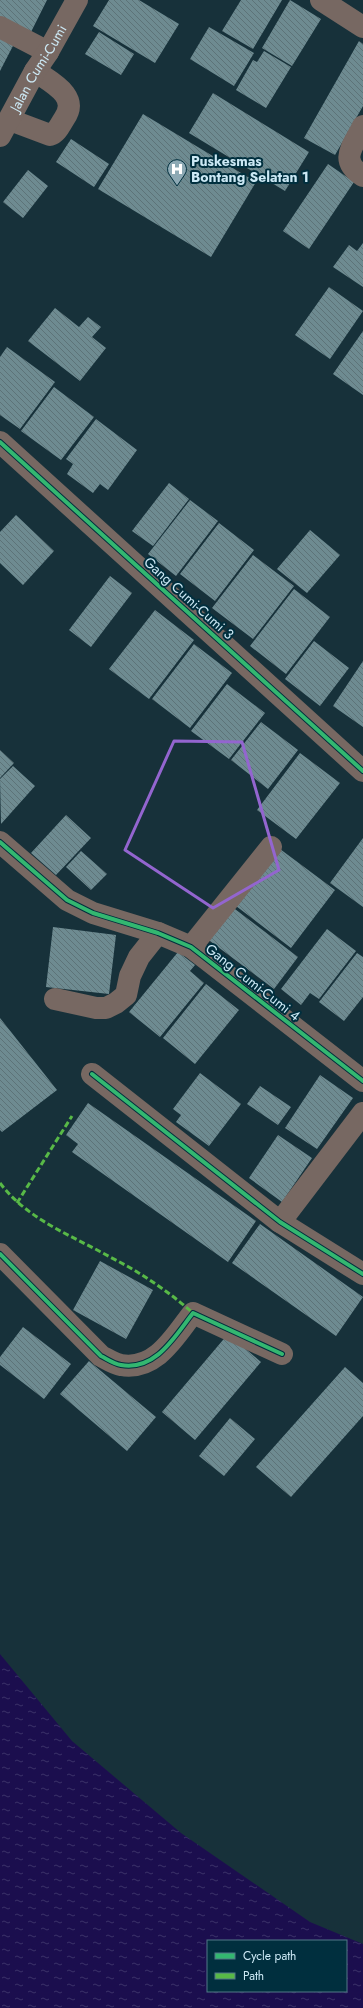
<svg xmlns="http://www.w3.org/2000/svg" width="363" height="2008" font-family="Jost,sans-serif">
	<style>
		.water { fill: url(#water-ripples); fill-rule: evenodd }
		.building { fill: url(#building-back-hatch) }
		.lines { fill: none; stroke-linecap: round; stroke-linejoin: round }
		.minor { stroke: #776862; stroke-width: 22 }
		.quiet { stroke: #58b947; stroke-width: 3; stroke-dasharray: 6 3; stroke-linecap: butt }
		.cycleway-casing { stroke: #002f3e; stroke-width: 6 }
		.cycleway { stroke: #33b770; stroke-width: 4 }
		.marked { fill: none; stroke: #9365cf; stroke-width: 3; stroke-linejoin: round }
		.labels { text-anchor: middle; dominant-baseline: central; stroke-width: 4; stroke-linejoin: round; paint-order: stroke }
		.street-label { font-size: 14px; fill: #cce9f5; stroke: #002f3e }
		.poi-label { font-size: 14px; font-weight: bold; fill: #cce9f5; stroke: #002f3e; text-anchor: start }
	</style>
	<defs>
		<pattern id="water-ripples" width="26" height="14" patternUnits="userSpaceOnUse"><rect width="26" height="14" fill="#1b0e4e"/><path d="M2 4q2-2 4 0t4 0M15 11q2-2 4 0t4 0" fill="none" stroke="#3b3168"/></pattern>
		<pattern id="building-back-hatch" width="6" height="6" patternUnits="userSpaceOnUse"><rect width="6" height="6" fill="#6e8b91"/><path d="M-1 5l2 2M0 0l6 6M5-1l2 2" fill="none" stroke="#5d7378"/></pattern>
	</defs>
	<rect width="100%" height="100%" fill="#17313a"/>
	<!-- water -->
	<path class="water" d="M0,1654L72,1741L181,1833L310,1922L363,1944V2008H0ZM208,1941H346V1991H208Z"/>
	<!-- building -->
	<path class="building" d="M0,0H47L28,38L0,25Z
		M109,0H139L179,24L155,63L93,26Z
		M241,0H282L253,49L222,31Z
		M290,0L321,19L292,66L262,48Z
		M209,27L254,53L234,86L190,59Z
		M99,32L134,54L121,75L85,54Z
		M0,35L15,42L0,71Z
		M359,41L363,44V106L335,155L304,138Z
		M264,51L291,67L266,108L236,90L253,60L257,62Z
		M213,93L309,152L285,191L189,133Z
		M143,114L256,182L211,257L98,189Z
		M71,139L109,164L94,187L56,162Z
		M328,164L354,182L309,249L283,231Z
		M28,170L48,186L23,218L3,202Z
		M363,243V287L333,267L349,245L357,251Z
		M329,287L363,311L330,359L295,335Z
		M55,308L79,327L88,317L101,327L92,337L106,348L80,381L28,341Z
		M363,331V395L333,374Z
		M7,347L55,382L20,429L0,415V357Z
		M54,387L94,417L61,460L21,431Z
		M96,419L137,450L108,490L100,484L93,493L67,474L73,464L66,459Z
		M169,483L189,499L153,546L132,531Z
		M190,500L218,521L176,576L148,554Z
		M16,515L54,551L23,585L0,563V532Z
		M219,523L254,550L215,601L180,574Z
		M310,530L340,555L307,593L277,569Z
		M253,555L294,586L253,639L212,608Z
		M110,576L132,593L91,647L69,630Z
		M294,589L330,617L286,674L250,646Z
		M155,610L194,640L149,699L109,669Z
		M314,641L349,668L320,706L285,679Z
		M194,644L232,673L190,728L152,699Z
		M363,661V727L333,706Z
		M227,684L265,713L229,759L191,731Z
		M261,722L298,750L268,789L231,760Z
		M0,750L14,763L0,778Z
		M300,753L340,783L296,839L257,810Z
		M13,766L35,786L1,824L0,779Z
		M66,815L91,838L56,875L31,853Z
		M363,838V907L330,883Z
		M280,849L335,890L291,948L236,906Z
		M81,851L107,874L91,890L66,867Z
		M231,906L298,957L274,989L206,938Z
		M53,927L116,935L109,994L46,987Z
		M327,929L356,951L319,999L310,993L301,1005L281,989Z
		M178,952L195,965L190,971L204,983L160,1037L129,1012Z
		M357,953L363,957V997L344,1021L319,1002Z
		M206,984L239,1010L195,1064L163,1038Z
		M0,1018L57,1090L2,1132L0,1130Z
		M200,1073L241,1104L209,1146L176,1122L181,1115L173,1109Z
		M320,1075L353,1098L317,1149L285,1128Z
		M260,1086L291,1107L278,1125L247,1104Z
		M88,1103L256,1221L228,1262L72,1152L78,1144L66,1135Z
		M278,1135L312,1158L282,1202L249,1178Z
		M260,1224L363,1297L336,1336L232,1263Z
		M100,1261L153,1290L126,1339L73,1310Z
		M23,1327L71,1364L44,1399L0,1365V1357Z
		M228,1334L261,1362L195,1440L162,1412Z
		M89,1361L156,1417L127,1451L60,1394Z
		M345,1367L363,1383V1416L291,1497L256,1467Z
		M230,1418L255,1439L224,1476L199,1456Z"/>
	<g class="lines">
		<!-- minor -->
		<g class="minor">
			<path d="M321,0L363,27"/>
			<path d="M0,27L48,52"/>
			<path d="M10,120L50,135C57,133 60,125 64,119C80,96 52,83 35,71"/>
			<path d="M363,126C353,147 338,160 363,176"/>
			<path id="s1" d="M0,136L35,71L48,52L77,0"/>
			<path d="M0,442L363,771"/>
			<path d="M0,842L67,900L93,913L158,933L191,947L363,1081"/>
			<path d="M191,947L271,847"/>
			<path d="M55,999L96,1008H106L116,1003L126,995L130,976L139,957L158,933"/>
			<path d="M92,1074L280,1222L363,1274"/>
			<path d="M280,1222L363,1113"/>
			<path d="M0,1254L101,1356C107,1359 114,1364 121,1365C156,1371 175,1336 193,1313L282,1354"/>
		</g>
		<!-- quiet -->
		<path class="quiet" d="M0,1183C28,1220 71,1235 110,1257C140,1272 168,1291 193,1313
			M17,1203L72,1116"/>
		<!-- cycleway casing -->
		<g class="cycleway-casing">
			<path id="cycleway" d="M0,442L363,771
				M0,842L67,900L93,913L158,933L191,947L363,1081
				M92,1074L280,1222L363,1274
				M0,1254L101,1356C107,1359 114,1364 121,1365C156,1371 175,1336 193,1313L282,1354"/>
		</g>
		<!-- cycleway -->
		<use href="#cycleway" class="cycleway"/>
	</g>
	<!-- marked area -->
	<path class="marked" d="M174,741L242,742L279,870L213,908L125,850Z"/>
	<!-- icons -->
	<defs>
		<g id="hospital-pin" transform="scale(1)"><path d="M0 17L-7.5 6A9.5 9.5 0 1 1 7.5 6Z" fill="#8da9b4" stroke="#002f3e"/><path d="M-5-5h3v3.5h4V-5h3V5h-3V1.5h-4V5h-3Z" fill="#fff"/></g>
	</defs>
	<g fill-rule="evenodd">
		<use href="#hospital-pin" x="177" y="169"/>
	</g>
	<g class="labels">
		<!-- street labels -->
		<g class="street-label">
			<text stroke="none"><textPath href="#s1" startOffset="78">Jalan Cumi-Cumi</textPath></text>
			<text transform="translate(189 598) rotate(42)">Gang Cumi-Cumi 3</text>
			<text transform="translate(253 982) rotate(38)">Gang Cumi-Cumi 4</text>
		</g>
		<!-- poi labels -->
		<g class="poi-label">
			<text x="191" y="161">Puskesmas<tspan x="191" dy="16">Bontang Selatan 1</tspan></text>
		</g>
	</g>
	<!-- legend -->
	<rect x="207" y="1940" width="140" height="52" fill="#002f3e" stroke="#527987"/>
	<rect x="215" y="1953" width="20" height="6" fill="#33b770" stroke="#527987"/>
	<text x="243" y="1960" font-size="12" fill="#cce9f5">Cycle path</text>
	<rect x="215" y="1973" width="20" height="6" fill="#58b947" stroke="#527987"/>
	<text x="243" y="1980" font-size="12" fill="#cce9f5">Path</text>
</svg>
